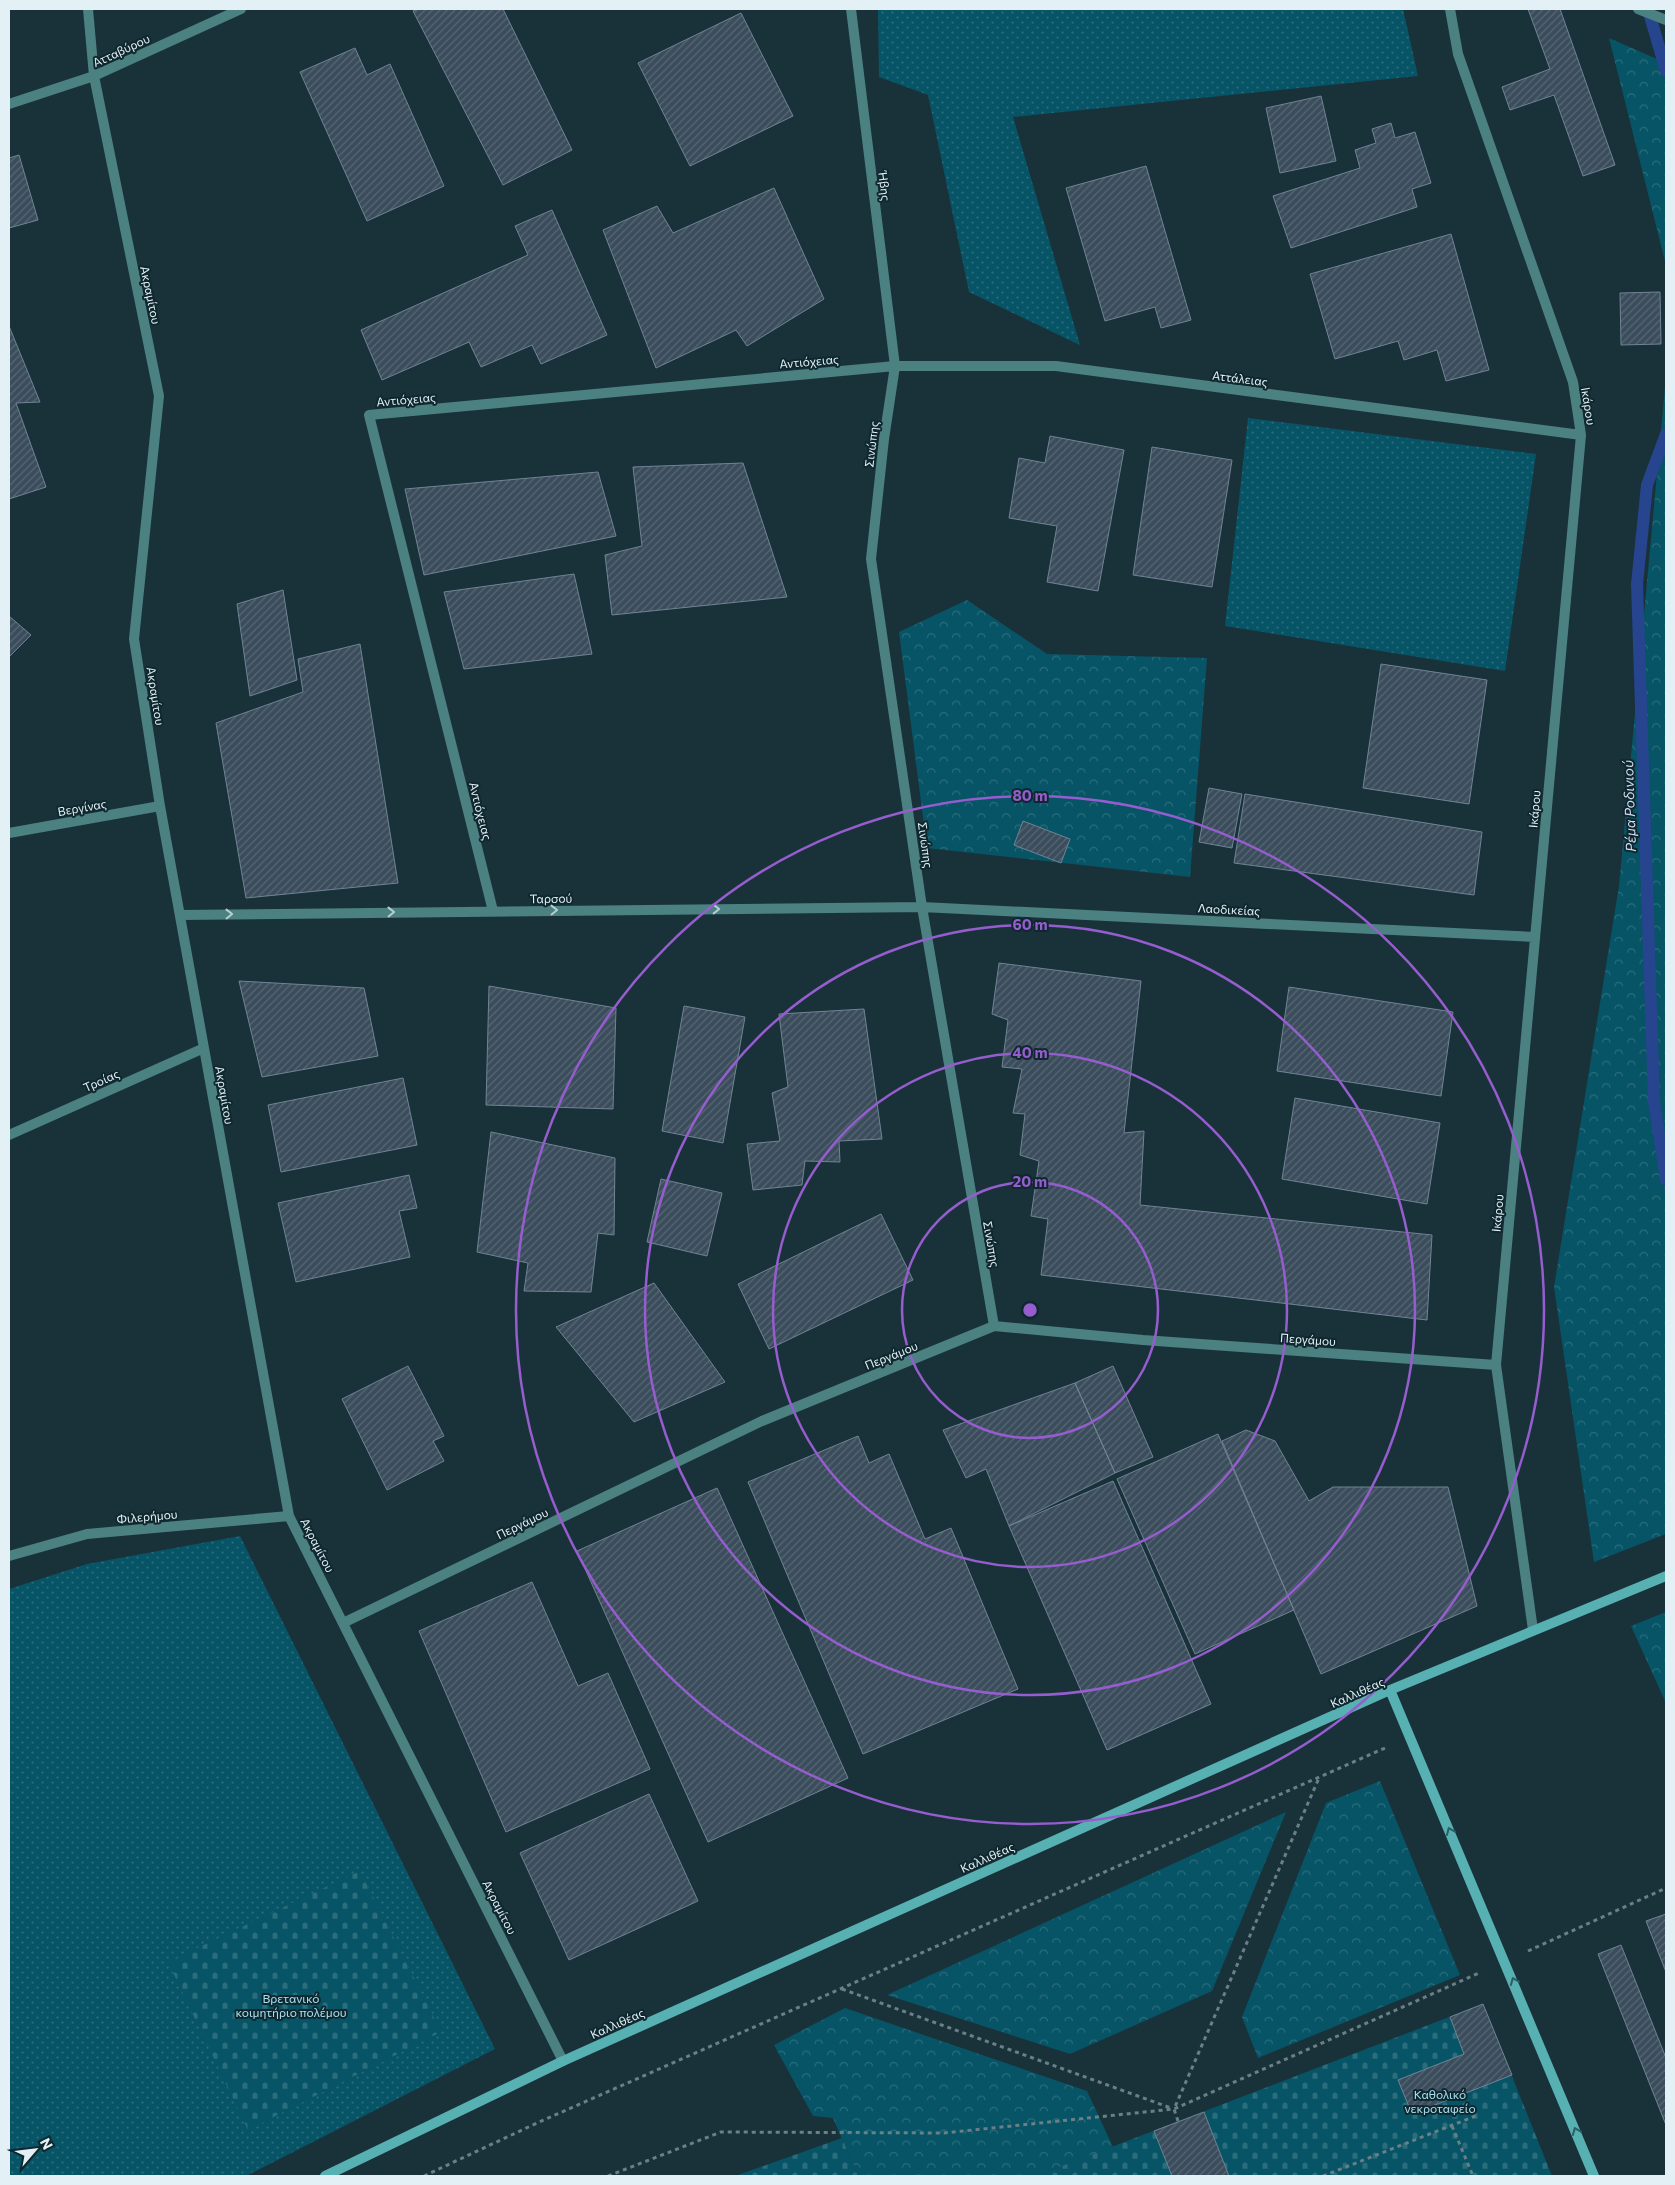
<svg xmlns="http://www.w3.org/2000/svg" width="1675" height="2185" font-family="Commissioner,sans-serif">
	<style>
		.grass { fill: url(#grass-dots) }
		.forest { fill: url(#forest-crowns) }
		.cemetery { fill: url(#cemetery-stones) }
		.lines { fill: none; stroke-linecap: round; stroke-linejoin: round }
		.stream { stroke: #27458e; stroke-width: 12 }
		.building { fill: url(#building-hatch); stroke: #708494 }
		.path { stroke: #6a7f86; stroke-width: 3; stroke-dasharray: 4 4; stroke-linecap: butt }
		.street { stroke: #4c8182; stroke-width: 10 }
		.secondary { stroke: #57b0b2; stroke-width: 10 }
		.oneway { stroke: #b6cfd3 }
		.oneway2 { stroke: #2c5e63 }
		.ring { fill: none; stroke: #955dcd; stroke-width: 2.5 }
		.labels { text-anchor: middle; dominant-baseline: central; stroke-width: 4; stroke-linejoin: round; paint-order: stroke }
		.street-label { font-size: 12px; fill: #e3f1f6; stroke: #0f282f }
		.park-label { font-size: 12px; fill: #a9e1f3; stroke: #0f282f }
		.water-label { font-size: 14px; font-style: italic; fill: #d2dcf1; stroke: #0f282f }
		.centre { fill: #955dcd; stroke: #0f282f; stroke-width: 2.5 }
		.ring-label { font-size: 15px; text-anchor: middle; font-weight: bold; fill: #955dcd; stroke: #0f282f; stroke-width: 4; stroke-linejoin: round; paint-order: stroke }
	</style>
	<defs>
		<pattern id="grass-dots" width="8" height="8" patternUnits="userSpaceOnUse" patternTransform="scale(1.25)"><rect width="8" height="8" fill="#065466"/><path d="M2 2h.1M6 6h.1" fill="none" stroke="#2a6d7c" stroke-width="1.8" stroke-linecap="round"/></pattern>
		<pattern id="forest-crowns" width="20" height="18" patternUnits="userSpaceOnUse" patternTransform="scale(1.25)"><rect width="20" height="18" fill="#065466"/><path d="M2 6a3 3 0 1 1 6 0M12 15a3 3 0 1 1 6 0" fill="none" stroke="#2a6d7c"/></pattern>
		<pattern id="cemetery-stones" width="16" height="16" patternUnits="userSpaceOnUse" patternTransform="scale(1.25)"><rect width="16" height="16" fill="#065466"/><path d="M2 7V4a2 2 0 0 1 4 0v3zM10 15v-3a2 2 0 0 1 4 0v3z" fill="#2a6d7c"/></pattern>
		<pattern id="building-hatch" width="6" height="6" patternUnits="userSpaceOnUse" patternTransform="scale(1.25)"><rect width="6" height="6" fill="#3b4d5c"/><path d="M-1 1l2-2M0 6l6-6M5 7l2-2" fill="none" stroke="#576774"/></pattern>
	</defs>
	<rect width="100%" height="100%" fill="#19323a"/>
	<!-- grass -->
	<path class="grass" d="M878,9H1403L1418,76L1013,117L1080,345L969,292L928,95L879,77Z
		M1248,418L1536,454L1505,671L1225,626Z
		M240,1536L495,2049L246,2176H9V1589L87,1564Z"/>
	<!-- forest -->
	<path class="forest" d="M1609,38L1666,63V265Z
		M1666,376V1534L1594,1562L1554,1287L1619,886Z
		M967,600L1047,654L1207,658L1190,877L927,848L899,632Z
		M1666,1612V1703L1631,1626Z
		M1380,1781L1460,1975L1258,2058L1242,2017L1326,1803Z
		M1286,1812L1212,1991L1070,2054L887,1995Z
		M845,2008L1087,2091L1113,2147L1036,2176H858L833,2118L813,2116L774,2045Z"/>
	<!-- cemetery -->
	<path class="cemetery" d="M360,1871L441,2032L248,2130L168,1962Z
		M1483,2004L1552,2176H1036Z
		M842,2138L858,2176H735Z"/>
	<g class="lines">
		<!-- stream -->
		<path class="stream" d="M1648,9L1666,71
			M1666,434L1647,485L1637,584L1654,1101L1666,1180"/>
	</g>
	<!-- building -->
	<path class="building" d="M418,9H503L572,150L503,185L413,11Z
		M1528,9H1560L1615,165L1583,176L1554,95L1510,110L1502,87L1550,69Z
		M741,13L793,116L690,166L638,63Z
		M355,48L367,75L390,64L444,186L367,221L300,72Z
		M1321,96L1336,161L1280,173L1266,108Z
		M1391,123L1395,138L1415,132L1431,183L1412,189L1417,207L1291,248L1273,196L1360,168L1355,150L1376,143L1372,129Z
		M19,155L38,220L9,228V158Z
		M1146,166L1191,320L1161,328L1155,307L1105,321L1066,188Z
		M774,188L824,299L747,346L736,330L656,368L603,230L657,206L673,233Z
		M552,210L607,335L541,364L532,345L481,367L469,342L382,380L361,330L528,255L515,226Z
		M1451,234L1489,370L1446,381L1437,350L1404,360L1398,341L1335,359L1310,274Z
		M1660,292L1661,344L1621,345L1620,293Z
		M9,326L40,402L16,403L46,487L9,499Z
		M1050,436L1124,450L1098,591L1047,582L1057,526L1009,518L1019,458L1045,463Z
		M1152,447L1232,460L1212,587L1133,575Z
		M743,463L787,597L612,615L605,555L642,546L633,467Z
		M598,472L616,536L424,575L405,489Z
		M574,574L592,654L464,669L444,592Z
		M283,590L297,680L250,696L237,604Z
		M9,616L31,635L9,657Z
		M360,644L398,883L246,898L216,723L303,692L298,659Z
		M1381,664L1487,680L1469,804L1363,788Z
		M1209,788L1242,794L1232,848L1199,842Z
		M1245,794L1482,832L1474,895L1234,863Z
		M1023,821L1070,839L1061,863L1014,845Z
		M999,963L1141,981L1124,1133L1144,1131L1140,1205L1432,1235L1427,1320L1041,1275L1048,1219L1031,1216L1039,1161L1020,1155L1025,1114L1013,1113L1022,1069L1002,1067L1008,1020L992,1014Z
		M239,981L364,988L378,1056L262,1077Z
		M489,986L616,1008L613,1109L486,1105Z
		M1289,987L1453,1012L1441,1096L1277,1071Z
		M684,1006L745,1017L723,1143L662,1131Z
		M864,1009L882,1139L839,1141L840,1162L805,1161L802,1185L753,1190L747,1144L780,1141L772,1093L788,1087L779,1014Z
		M403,1078L417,1145L281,1172L268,1105Z
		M1295,1098L1440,1123L1427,1204L1282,1179Z
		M491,1132L615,1158L614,1235L598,1233L591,1292L524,1291L528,1263L477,1252Z
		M409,1175L417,1208L399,1211L410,1257L296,1282L278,1203Z
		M661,1179L722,1193L707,1256L647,1242Z
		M881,1214L913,1280L769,1349L738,1284Z
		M654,1283L725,1382L634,1422L556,1327Z
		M408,1366L444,1436L433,1441L444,1461L387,1490L342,1399Z
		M1113,1366L1153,1457L1115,1473L1075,1383Z
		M1075,1383L1115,1473L1009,1526L986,1469L966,1478L943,1430Z
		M1246,1430L1275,1441L1309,1501L1333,1487H1448L1477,1606L1321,1674L1222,1441Z
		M1218,1434L1294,1610L1195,1654L1117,1479Z
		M858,1436L869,1463L889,1454L925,1539L951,1528L1018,1689L863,1754L748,1482Z
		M1113,1481L1211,1704L1107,1750L1009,1526Z
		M717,1488L848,1778L708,1842L577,1551Z
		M532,1582L578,1686L608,1673L650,1769L506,1832L419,1631Z
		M649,1794L698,1901L569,1960L520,1853Z
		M1666,1914V1972L1646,1921Z
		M1621,1945L1666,2058V2125L1598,1954Z
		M1483,2004L1512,2075L1412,2114L1398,2080L1464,2054L1450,2017Z
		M1204,2112L1229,2176H1172L1154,2131Z"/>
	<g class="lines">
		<!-- path -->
		<path class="path" d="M1528,1951L1666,1888
			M842,1989L1171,2108
			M1178,2121L1174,2109L1319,1778
			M1452,2126L1473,2176
			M424,2176L537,2123L1385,1748
			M608,2176L721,2132L944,2133L1174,2109L1479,1973
			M1323,2176L1478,2115"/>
		<!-- street -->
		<path class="street" d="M88,9L94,76L159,396L134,639L160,806L289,1516L563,2061
			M851,9L895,366L884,439L871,559L922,907L994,1326
			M1450,9L1458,54L1573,382L1581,435L1496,1365L1533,1630
			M1638,9L1666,20
			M9,104L94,76L241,9
			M9,833L160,806
			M493,911L369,415L895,366H1056L1581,435
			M180,915L922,907L1535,937
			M9,1135L204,1048
			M9,1556L87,1534L289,1516
			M343,1623L762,1421L994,1326L1143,1340L1496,1365"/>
		<!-- secondary -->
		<path class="secondary" d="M1390,1690L1594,2176
			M325,2176L563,2061L1390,1690L1666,1576"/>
	</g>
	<!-- one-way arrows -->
	<defs><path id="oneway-chevron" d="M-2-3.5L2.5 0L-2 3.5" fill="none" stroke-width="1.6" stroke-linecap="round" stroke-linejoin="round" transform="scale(1.25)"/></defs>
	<g class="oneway">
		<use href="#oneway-chevron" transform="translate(716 909) rotate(-1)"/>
		<use href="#oneway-chevron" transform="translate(554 910) rotate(-1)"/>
		<use href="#oneway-chevron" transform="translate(391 912) rotate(-1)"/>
		<use href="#oneway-chevron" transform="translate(229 914) rotate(-1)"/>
	</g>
	<g class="oneway2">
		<use href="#oneway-chevron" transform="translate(1450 1831) rotate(-113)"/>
		<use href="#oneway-chevron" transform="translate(1514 1981) rotate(-112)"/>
		<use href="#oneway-chevron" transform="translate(1576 2131) rotate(-112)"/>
	</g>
	<!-- distance rings -->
	<g class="ring">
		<circle cx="1030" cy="1310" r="128"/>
		<circle cx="1030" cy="1310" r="257"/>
		<circle cx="1030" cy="1310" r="385"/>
		<circle cx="1030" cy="1310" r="514"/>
	</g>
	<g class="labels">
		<!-- street labels -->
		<g class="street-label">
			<text transform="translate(121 50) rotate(-25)">Ατταβύρου</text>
			<text transform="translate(885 186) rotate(83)">Ήβης</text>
			<text transform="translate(151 295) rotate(78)">Ακραμίτου</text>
			<text transform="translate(809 361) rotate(-5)">Αντιόχειας</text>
			<text transform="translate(1240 378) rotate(7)">Αττάλειας</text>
			<text transform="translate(406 399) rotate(-5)">Αντιόχειας</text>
			<text transform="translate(1589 406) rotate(81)">Ικάρου</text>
			<text transform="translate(871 444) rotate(-83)">Σινώπης</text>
			<text transform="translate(156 696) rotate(81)">Ακραμίτου</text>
			<text transform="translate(82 807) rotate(-10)">Βεργίνας</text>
			<text transform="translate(1534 809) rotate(-85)">Ικάρου</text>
			<text transform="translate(481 811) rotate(76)">Αντιόχειας</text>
			<text transform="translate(926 845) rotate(82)">Σινώπης</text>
			<text transform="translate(551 898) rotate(-1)">Ταρσού</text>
			<text transform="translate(1229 909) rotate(3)">Λαοδικείας</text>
			<text transform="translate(101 1080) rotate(-24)">Τροίας</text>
			<text transform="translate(225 1095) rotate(80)">Ακραμίτου</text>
			<text transform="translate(1497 1213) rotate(-85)">Ικάρου</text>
			<text transform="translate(992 1244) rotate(80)">Σινώπης</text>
			<text transform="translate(1308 1339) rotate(4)">Περγάμου</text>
			<text transform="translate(891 1355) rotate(-22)">Περγάμου</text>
			<text transform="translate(147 1516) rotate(-5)">Φιλερήμου</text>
			<text transform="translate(522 1523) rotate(-26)">Περγάμου</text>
			<text transform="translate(318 1545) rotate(63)">Ακραμίτου</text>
			<text transform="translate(1357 1692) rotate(-24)">Καλλιθέας</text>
			<text transform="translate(987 1857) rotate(-24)">Καλλιθέας</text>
			<text transform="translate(500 1907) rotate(63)">Ακραμίτου</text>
			<text transform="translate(617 2023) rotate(-24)">Καλλιθέας</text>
		</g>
		<!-- park labels -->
		<g class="park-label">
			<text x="291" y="1998">Βρετανικό<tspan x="291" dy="14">κοιμητήριο πολέμου</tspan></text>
			<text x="1440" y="2094">Καθολικό<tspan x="1440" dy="14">νεκροταφείο</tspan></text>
		</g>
		<!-- water labels -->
		<g class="water-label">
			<text transform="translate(1629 806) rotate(-92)">Ρέμα Ροδινιού</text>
		</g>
	</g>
	<circle cx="1030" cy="1310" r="8" class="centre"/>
	<g class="ring-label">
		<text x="1030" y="801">80 m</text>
		<text x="1030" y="930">60 m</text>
		<text x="1030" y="1058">40 m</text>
		<text x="1030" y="1187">20 m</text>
	</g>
	<!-- border -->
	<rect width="1675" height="2185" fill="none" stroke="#e3f1f6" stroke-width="20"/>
	<!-- north arrow -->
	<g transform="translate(35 2150) rotate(62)" stroke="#0f282f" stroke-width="4" paint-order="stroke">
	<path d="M0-4L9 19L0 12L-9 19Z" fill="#e3f1f6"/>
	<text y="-8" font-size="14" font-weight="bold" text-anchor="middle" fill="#e3f1f6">N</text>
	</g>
</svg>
